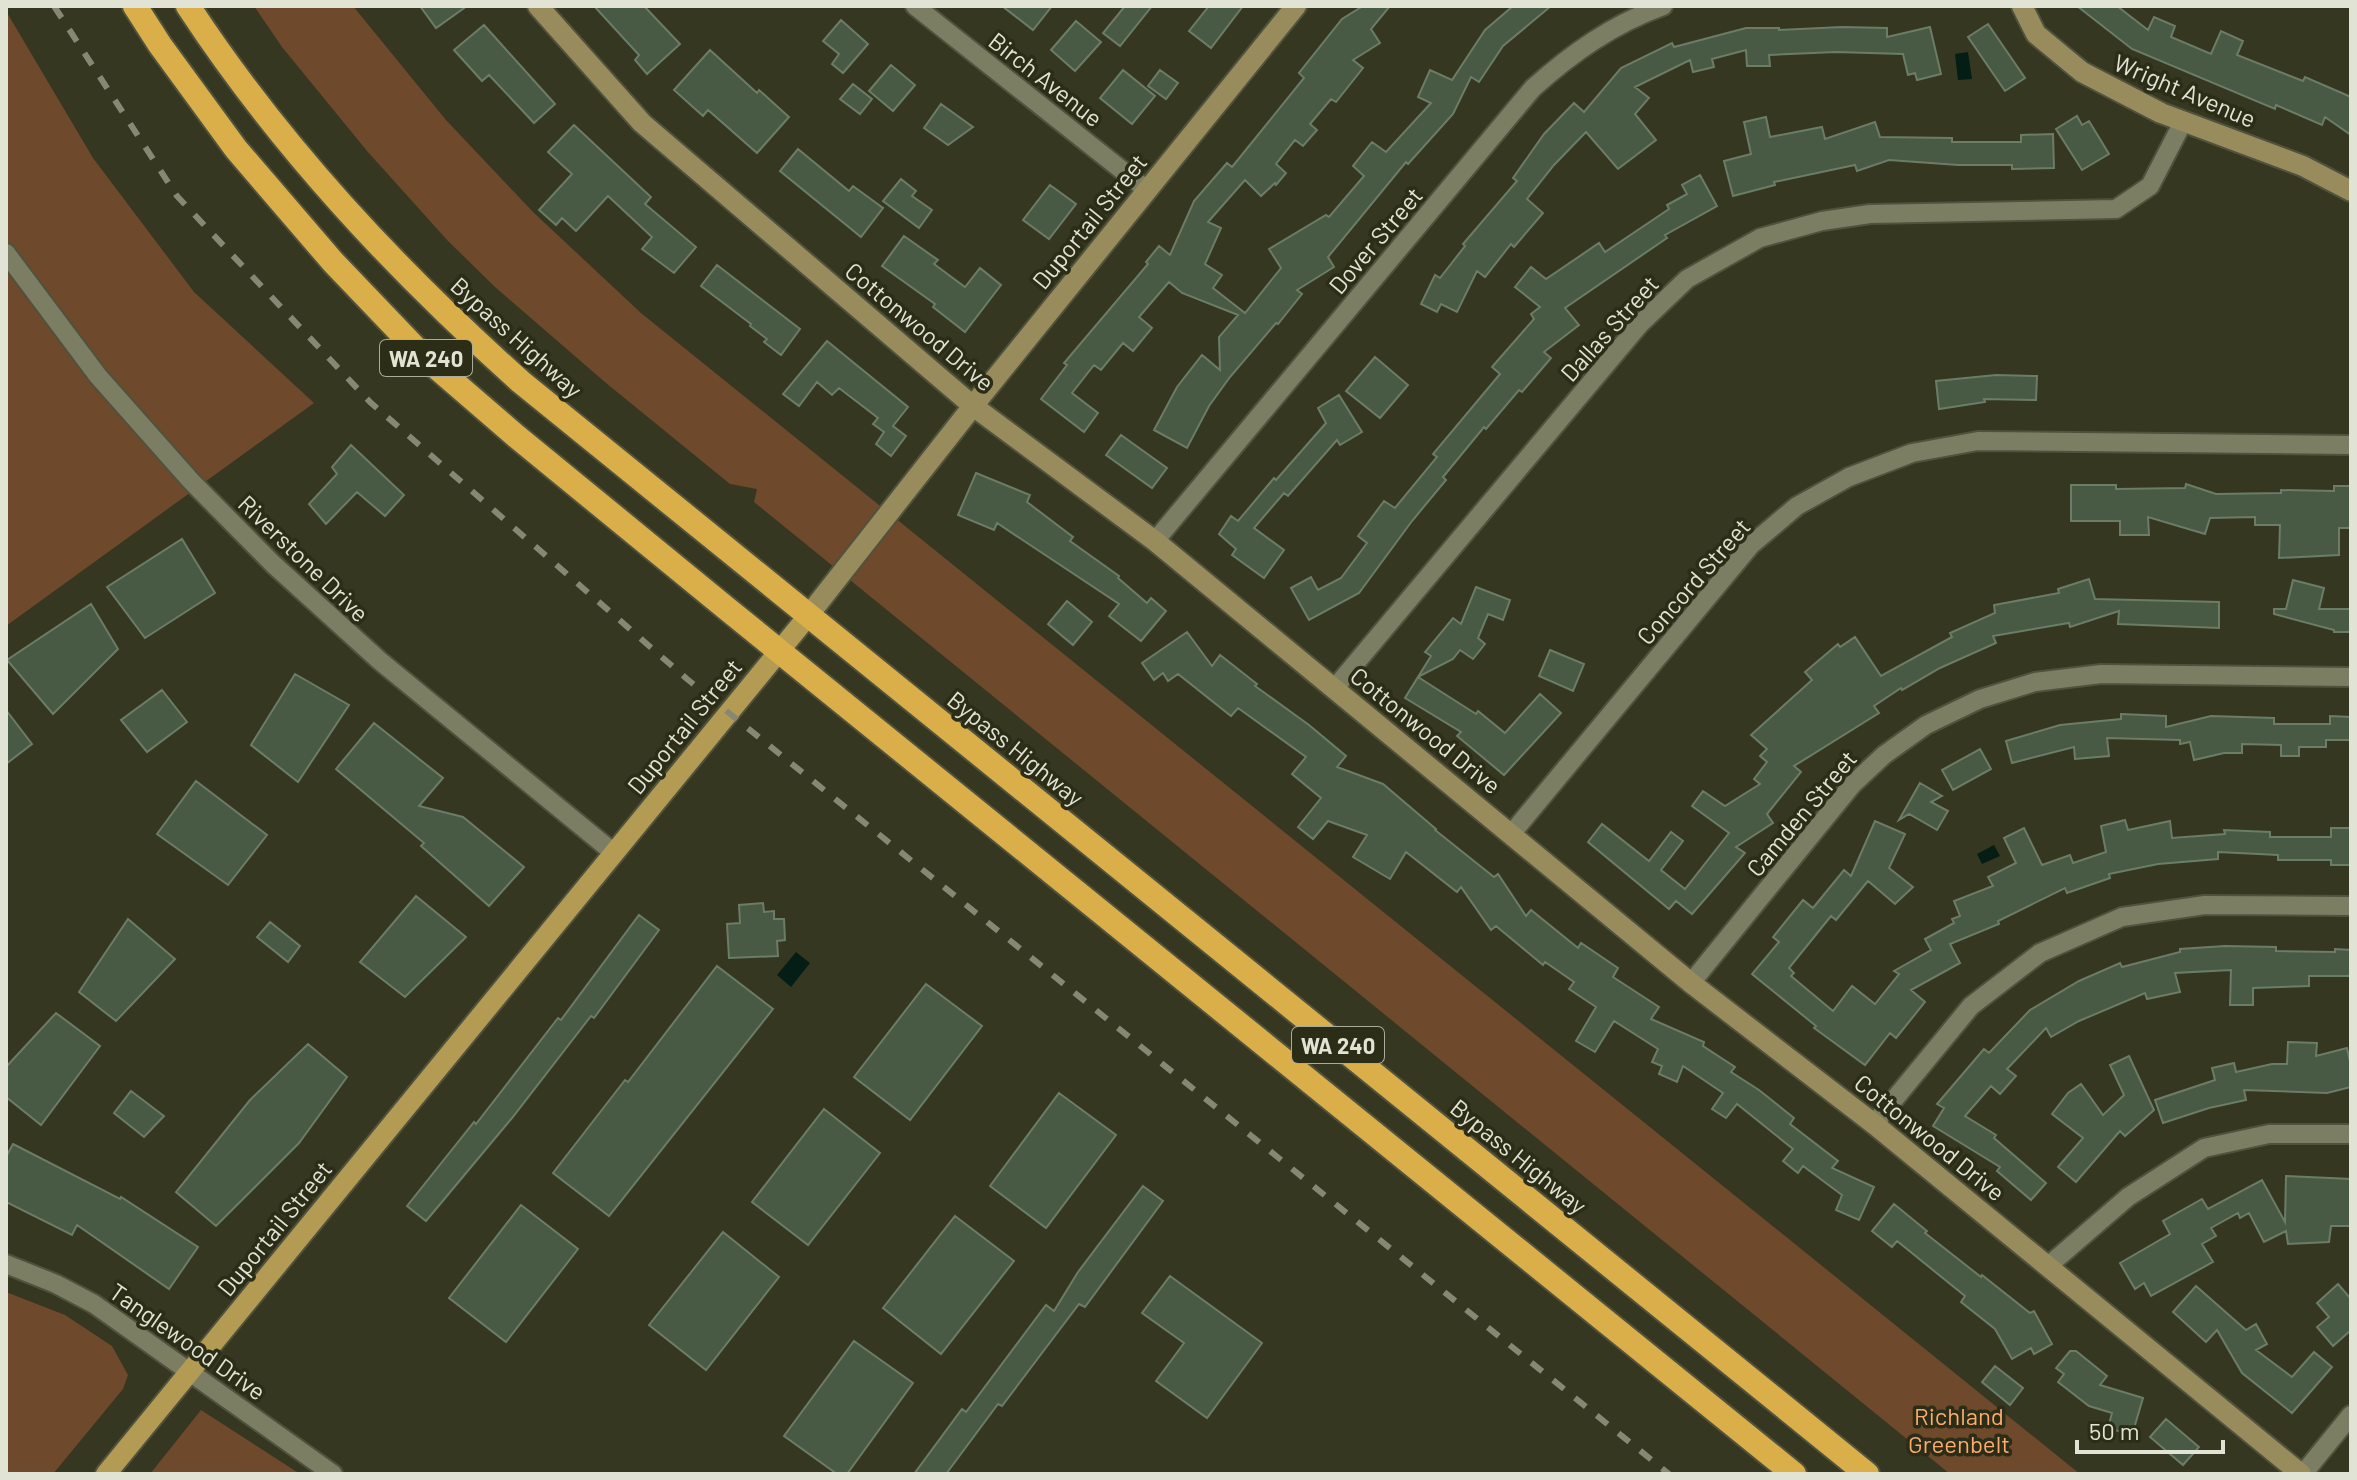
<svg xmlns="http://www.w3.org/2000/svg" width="2357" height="1480" font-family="Barlow,sans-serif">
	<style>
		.green { fill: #6e492c }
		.water { fill: #041e15 }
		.building { fill: #485944; stroke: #6b7c67; stroke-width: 2 }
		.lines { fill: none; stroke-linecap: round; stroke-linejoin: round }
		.street-casing { stroke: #50523d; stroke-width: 22 }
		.secondary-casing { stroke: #50523d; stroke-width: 24 }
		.primary-casing { stroke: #50523d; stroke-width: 24 }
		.highway-casing { stroke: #50523d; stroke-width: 28 }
		.street { stroke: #7c7e64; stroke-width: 18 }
		.secondary { stroke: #988c5c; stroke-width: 20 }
		.primary { stroke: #b49b53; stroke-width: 20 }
		.highway { stroke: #daae48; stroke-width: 24 }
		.rail { stroke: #868875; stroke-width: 6; stroke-dasharray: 14 14; stroke-linecap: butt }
		.labels { text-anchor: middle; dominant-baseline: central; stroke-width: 7; stroke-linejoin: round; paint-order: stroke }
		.shield { fill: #2b2d16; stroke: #aaac9b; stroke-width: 2 }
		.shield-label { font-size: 22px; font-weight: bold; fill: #e1e3d4 }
		.street-label { font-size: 24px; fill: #e1e3d4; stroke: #2b2d16 }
		.park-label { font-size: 24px; fill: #fbab6e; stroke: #2b2d16 }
	</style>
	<rect width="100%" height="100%" fill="#353720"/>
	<!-- green -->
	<path class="green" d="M254,6H353L446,120L533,212L641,313L2080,1474H1950L754,502L757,489L730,484L606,383L495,287L448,241L367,151L282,47Z
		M6,11L93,158L194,292L314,403L6,626Z
		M6,1292L65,1315L112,1346L128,1375L123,1389L53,1474H6Z
		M201,1410L300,1474H301H150Z"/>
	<!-- water -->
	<path class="water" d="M1968,52L1972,79L1958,80L1955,54Z
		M1994,845L2000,856L1982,864L1977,854Z
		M796,952L810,963L791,987L777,975Z"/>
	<!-- building -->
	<path class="building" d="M420,6H467L436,28Z
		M594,6H644L680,44L647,74L635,60L639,55Z
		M1002,6H1052L1033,30Z
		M1125,6H1152L1120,46L1103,33Z
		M1209,6H1243L1211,48L1189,31Z
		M1363,6H1390L1371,29L1380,43L1353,60L1363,68L1336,102L1331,99L1310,124L1317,130L1303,146L1295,140L1276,164L1286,173L1276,185L1275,183L1261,196L1245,180L1208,222L1221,228L1205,264L1222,275L1213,288L1245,313L1281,268L1269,249L1326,215L1329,217L1364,176L1353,166L1372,142L1386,152L1431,103L1418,97L1430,70L1452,80L1485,30L1513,6H1551L1503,46L1479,82L1471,77L1453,114L1408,164L1406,162L1328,257L1334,267L1297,290L1302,294L1278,324L1276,323L1230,377L1209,406L1187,448L1154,430L1177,387L1202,355L1220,370L1219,337L1238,315L1182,293L1169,282L1139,317L1152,328L1133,351L1123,343L1101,370L1094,365L1072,393L1098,413L1084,432L1041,399L1067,365L1064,363L1148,264L1146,262L1159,246L1170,255L1194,201L1227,163L1232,167L1304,78L1299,73L1342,19Z
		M2077,6H2117L2148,30L2154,17L2175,26L2171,37L2211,54L2221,31L2243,41L2237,55L2303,81L2305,77L2351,97V135L2325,117L2322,125L2276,105L2275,109L2132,49Z
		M841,20L868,44L843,73L832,64L839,54L823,41Z
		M1076,21L1101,42L1075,71L1051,50Z
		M1988,24L2025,78L2005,91L1968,37Z
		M484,25L555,104L534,123L489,75L482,81L454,50Z
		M1842,27L1887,28V37L1930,27L1941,74L1917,80L1915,73L1908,75L1903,54L1836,52L1769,55L1770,66H1747L1746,50L1712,59L1714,67L1693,72L1690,60L1635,87L1649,98L1635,114L1656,140L1618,169L1586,132L1554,165L1527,199L1543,213L1514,247L1511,244L1485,277L1477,271L1457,312L1441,304L1437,312L1421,304L1435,275L1440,278L1465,246L1463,244L1517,181L1513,178L1544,134L1574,103L1584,112L1621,68L1672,43L1674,47L1746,28H1779V30Z
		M710,50L757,93L759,90L789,117L757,153L708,110L703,116L674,90Z
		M891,65L915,85L893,111L869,91Z
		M1123,70L1155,96L1132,124L1100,98Z
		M1160,70L1178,83L1166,99L1148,86Z
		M853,84L872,99L860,114L840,99Z
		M941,104L973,127L948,145L924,128Z
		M2077,116L2082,125L2089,121L2109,154L2082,170L2056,129Z
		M1766,117L1770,137L1822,127L1825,139L1875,122L1880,137L1952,138V142H2021V135L2053,134L2054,168L2012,169V165H1958L1889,160L1857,171L1855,165L1774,182L1775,185L1733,196L1724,161L1751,154L1744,122Z
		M574,125L651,197L645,204L696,247L674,273L642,249L652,237L608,196L576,231L562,218L556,225L539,210L572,174L548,152Z
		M798,149L849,191L853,186L883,208L861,237L780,171Z
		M1700,175L1717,206L1665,235L1667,238L1565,308L1579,325L1544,352L1551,358L1522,392L1519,390L1486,429L1484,427L1443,477L1446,480L1412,521L1359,593L1309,620L1291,588L1311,577L1318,590L1341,578L1367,543L1358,536L1384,501L1395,508L1437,457L1433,454L1500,374L1492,367L1534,319L1531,314L1540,307L1515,287L1531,267L1546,279L1599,243L1605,252L1669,209L1667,205L1687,194L1682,185Z
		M901,179L916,191L912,196L932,210L919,228L883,201Z
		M1050,185L1076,204L1049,239L1023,220Z
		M904,236L938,260L934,264L965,287L980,268L1001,285L965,332L933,307L935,304L882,266Z
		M717,265L800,329L781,355L764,342L767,339L750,326L751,324L701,286Z
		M827,341L908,407L893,426L906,436L891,456L876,444L884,432L873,424L878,418L839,388L832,395L817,382L799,406L783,394Z
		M1375,357L1408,385L1380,418L1346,391Z
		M1996,375L2037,376L2036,400L1984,399L1985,402L1939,409L1936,381Z
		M1339,395L1362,432L1340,445L1337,440L1288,496L1284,493L1254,528L1284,550L1264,578L1232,555L1236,549L1219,534L1231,516L1238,521L1274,478L1276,480L1326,423L1318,408Z
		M1121,435L1167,468L1152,488L1106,455Z
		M351,445L404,495L385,516L357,492L326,524L309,504L337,474L332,467Z
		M976,473L1030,495L1027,502L1073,537L1070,541L1119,576L1118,578L1147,603L1151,598L1166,611L1141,641L1109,616L1119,604L997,523L994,530L958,515Z
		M2186,484L2216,494L2281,493V490L2334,491V486H2351L2350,528H2339V555L2279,558L2280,525H2255V517L2210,518L2205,534L2148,517L2149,535H2120V521H2071V485H2116V489L2185,488Z
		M182,539L215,593L145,638L107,587Z
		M2089,579L2095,599L2219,602V628L2118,624L2119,611L2070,627L2069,623L1993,636L1996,643L1940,668L1902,690L1901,688L1874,706L1879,713L1794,766L1801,772L1767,814L1773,823L1736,847L1745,853L1692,914L1676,901L1669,909L1588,842L1602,824L1649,861L1671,832L1683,841L1661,870L1685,889L1729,833L1692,806L1703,791L1725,806L1760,784L1754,779L1767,762L1760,756L1767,749L1751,735L1812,680L1805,672L1838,644L1840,647L1855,637L1881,676L1952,637L1950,633L1995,613L1994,605L2059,593L2058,589Z
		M2293,580L2324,588L2319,609H2351V632H2334V630L2274,614V609H2286Z
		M1476,587L1510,600L1503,620L1488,614L1478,638L1485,644L1473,659L1460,650L1453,659L1418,677L1431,656L1425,652L1453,618L1461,624Z
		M1067,601L1092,622L1073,645L1048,624Z
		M91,604L118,649L53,714L7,660Z
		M1187,632L1212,666L1220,655L1257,684L1255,686L1309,725L1346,756L1337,767L1383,784L1436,829L1435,830L1494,877L1498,874L1526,916L1531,910L1578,948L1581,943L1618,968L1613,977L1659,1007L1651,1019L1704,1042L1703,1046L1735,1067L1731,1072L1759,1090L1794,1118L1790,1124L1838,1161L1832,1168L1874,1187L1859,1220L1836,1210L1842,1195L1803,1166L1798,1173L1783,1161L1793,1149L1737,1104L1726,1118L1712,1109L1723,1093L1683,1066L1677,1082L1659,1074L1662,1066L1652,1062L1658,1049L1614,1021L1595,1052L1576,1041L1596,1007L1569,989L1574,982L1545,962L1543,965L1496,926L1491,930L1461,887L1457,892L1406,852L1390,879L1353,857L1367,835L1328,821L1313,839L1298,827L1321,798L1292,774L1306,757L1238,708L1231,716L1178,674L1168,681L1163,673L1154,680L1142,663Z
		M1550,650L1584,664L1573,691L1539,676Z
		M295,674L349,705L298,782L251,745Z
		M1418,677L1476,714L1478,711L1505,733L1540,694L1561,713L1504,775L1457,736L1461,732L1405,698Z
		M162,690L187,722L147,752L121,720Z
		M6,710L32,744L6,764Z
		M2121,714L2166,716V727L2211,716L2274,718V724H2330V716L2351,717V740H2326V747H2299V756H2281V745L2242,744V753H2224L2194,760L2190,742L2180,744V740L2107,738L2109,756L2075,759L2074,747L2012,763L2006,741L2060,725L2121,719Z
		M374,723L443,778L419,806L463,817L524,867L489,906L421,846L424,843L336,769Z
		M1980,749L1991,769L1953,790L1942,770Z
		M196,781L267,835L228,885L157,834Z
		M1920,783L1942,796L1931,802L1948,811L1937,830L1909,814L1899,820Z
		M2125,820L2128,830L2170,821L2172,838L2225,834L2224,830L2270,832V837H2331V828H2351V865H2331V860H2278V855L2218,852V859L2158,864L2109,874L2110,878L2067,893L2065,888L1998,921L1999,924L1950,944L1960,963L1911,990L1925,1002L1896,1038L1890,1033L1865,1065L1814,1028L1816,1026L1752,974L1779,942L1773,937L1803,900L1813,908L1844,870L1851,876L1875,821L1905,834L1889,868L1913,887L1895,904L1868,881L1836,920L1831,916L1789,968L1794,973L1791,976L1833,1011L1852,986L1875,1004L1899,974L1894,971L1931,950L1925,939L1954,923L1952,919L1960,916L1954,901L1993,886L1988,877L2016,863L2004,838L2024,828L2042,865L2070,855L2073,863L2106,852L2101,826Z
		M416,896L466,937L405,997L360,962Z
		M763,903L764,912L774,911V919H784L785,940L777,941L778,956L729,958L727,924L740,923L739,905Z
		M639,915L659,930L594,1018L591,1016L512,1118L426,1221L407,1206L474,1122L476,1124L558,1018L561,1020Z
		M128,919L175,959L116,1021L79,992Z
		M270,922L300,946L288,962L257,937Z
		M2225,946L2276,947V951L2335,952V949L2351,950V976H2309V986L2253,988V1005H2230L2231,970L2175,973L2180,992L2147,999L2145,993L2079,1021L2051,1037L2046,1028L2007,1069L2016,1076L2000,1094L1991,1086L1965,1116L1996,1135L1994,1138L2046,1183L2031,1200L1997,1171L2000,1167L1933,1126L1944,1108L1937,1104L1984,1049L1989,1053L2030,1010L2079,981L2120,963L2122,967L2180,952V949Z
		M717,966L773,1009L609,1216L553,1173L625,1080L628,1082Z
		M926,984L982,1026L910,1120L854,1077Z
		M56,1013L100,1046L41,1125L6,1097V1067Z
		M2288,1042L2317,1043L2316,1056L2347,1048L2351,1066V1087L2327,1093L2244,1090L2246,1100L2209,1108L2163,1123L2155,1100L2215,1080L2212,1068L2234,1063L2236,1072L2272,1064H2287Z
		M308,1044L347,1077L299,1143L216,1226L176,1192L250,1100Z
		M2129,1056L2154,1110L2125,1136L2120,1131L2076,1182L2058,1167L2083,1138L2052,1114L2068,1093L2081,1084L2103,1115L2124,1095L2110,1065Z
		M131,1091L164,1116L144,1137L114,1113Z
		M1059,1093L1116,1135L1046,1228L990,1186Z
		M824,1109L880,1153L808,1245L752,1202Z
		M13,1144L120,1199L121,1197L198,1247L169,1289L77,1225L72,1235L6,1202V1157Z
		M2286,1176L2351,1179V1226H2331L2329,1242L2288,1244L2286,1231L2264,1242L2249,1213L2240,1218L2238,1213L2211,1228L2216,1236L2202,1244L2213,1262L2151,1296L2144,1283L2135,1289L2120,1263L2170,1234L2163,1221L2202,1199L2208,1209L2262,1180L2285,1222Z
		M1143,1186L1163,1201L1085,1307L1079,1304L1002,1406L998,1404L946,1474H914L962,1409L966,1412L1046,1305L1054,1311L1078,1272Z
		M1894,1204L1927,1231L1925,1233L1981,1277L1982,1275L2030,1313L2034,1311L2052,1344L2034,1354L2031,1348L2012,1359L1995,1329L1961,1302L1965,1296L1897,1241L1892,1247L1872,1231Z
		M521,1205L578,1249L506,1342L449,1298Z
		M955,1216L1014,1261L941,1354L883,1308Z
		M723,1232L779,1277L706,1370L649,1325Z
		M1170,1276L1262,1343L1207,1418L1156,1381L1184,1343L1142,1313Z
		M2338,1284L2351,1299V1330L2333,1346L2317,1327L2329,1317L2317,1303Z
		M2196,1286L2246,1330L2256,1324L2267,1344L2256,1350L2292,1377L2314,1352L2332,1367L2292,1413L2242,1373L2217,1330L2206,1342L2173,1312Z
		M854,1341L913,1383L847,1474H837L784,1436Z
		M2070,1351H2076L2107,1376L2100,1385L2143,1398L2132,1435L2108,1428L2112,1413L2089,1406L2058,1382L2064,1374L2056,1368Z
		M1995,1366L2023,1388L2010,1405L1982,1382Z
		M2166,1419L2199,1447L2183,1465L2150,1437Z"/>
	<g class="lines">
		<!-- street casing -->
		<g class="street-casing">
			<path id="street" d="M915,6L1147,190
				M6,253L98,376L191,481L273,564L380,661L614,853
				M1155,541L1533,88C1572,53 1613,24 1663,6
				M1334,689L1640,324L1687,279L1760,238L1822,221L1870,214L2116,209L2150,186L2183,122
				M1512,833L1751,545L1797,506L1849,477L1912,453L1978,441L2351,445
				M1691,983L1852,785L1884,755L1926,725L1980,699L2035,682L2101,674L2351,677
				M1874,1124L1971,1006L2040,953L2122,917L2205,905L2351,906
				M6,1264L56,1284L94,1304L333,1474
				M2048,1266L2128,1197L2204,1148L2269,1134H2351
				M2303,1474L2351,1415"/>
		</g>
		<!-- secondary casing -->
		<g class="secondary-casing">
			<path id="secondary" d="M538,6L642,123L973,406L1155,541L1691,983L1874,1124L2301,1474
				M2022,6L2036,34L2082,72L2161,113L2303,166L2351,191
				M808,616L973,406L1296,6"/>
		</g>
		<!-- primary casing -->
		<g class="primary-casing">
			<path id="primary" d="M106,1474L808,616"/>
		</g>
		<!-- highway casing -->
		<g class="highway-casing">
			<path id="highway" d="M135,6L160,45L236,149L333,262L421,354L516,436L726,608L1794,1474
				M188,6C281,148 396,270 521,382L1867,1474"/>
		</g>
		<!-- street -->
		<use href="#street" class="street"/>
		<!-- secondary -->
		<use href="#secondary" class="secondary"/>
		<!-- primary -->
		<use href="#primary" class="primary"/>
		<!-- highway -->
		<use href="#highway" class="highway"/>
		<!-- rail -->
		<path class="rail" d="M54,6L177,196L370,402L687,679L1669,1474"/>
	</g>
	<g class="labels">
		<!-- shield labels -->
		<g class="shield">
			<rect x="380" y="340" width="92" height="36" rx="6"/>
			<rect x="1292" y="1027" width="92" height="36" rx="6"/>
		</g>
		<g class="shield-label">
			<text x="426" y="358">WA 240</text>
			<text x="1338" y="1045">WA 240</text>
		</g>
		<!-- street labels -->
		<g class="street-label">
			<text transform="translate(1046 79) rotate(38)">Birch Avenue</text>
			<text transform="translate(2185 90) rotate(23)">Wright Avenue</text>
			<text transform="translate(1089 221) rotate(-51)">Duportail Street</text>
			<text transform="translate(1375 240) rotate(-50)">Dover Street</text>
			<text transform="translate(920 326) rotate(40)">Cottonwood Drive</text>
			<text transform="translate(1609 328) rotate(-48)">Dallas Street</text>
			<text transform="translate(517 337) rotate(42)">Bypass Highway</text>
			<text transform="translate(304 558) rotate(44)">Riverstone Drive</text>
			<text transform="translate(1693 581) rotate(-49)">Concord Street</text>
			<text transform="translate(684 726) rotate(-51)">Duportail Street</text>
			<text transform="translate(1426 730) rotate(39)">Cottonwood Drive</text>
			<text transform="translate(1016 748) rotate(39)">Bypass Highway</text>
			<text transform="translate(1801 813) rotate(-50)">Camden Street</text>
			<text transform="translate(1930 1137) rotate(39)">Cottonwood Drive</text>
			<text transform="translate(1519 1156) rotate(39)">Bypass Highway</text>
			<text transform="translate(274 1228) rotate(-51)">Duportail Street</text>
			<text transform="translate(188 1341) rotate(35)">Tanglewood Drive</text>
		</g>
		<!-- park labels -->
		<g class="park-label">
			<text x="1959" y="1415">Richland<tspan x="1959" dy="28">Greenbelt</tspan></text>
		</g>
	</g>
	<!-- border -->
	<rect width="2357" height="1480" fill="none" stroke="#e1e3d4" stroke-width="16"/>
	<!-- scale -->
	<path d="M2077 1440v12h146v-12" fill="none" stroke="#e1e3d4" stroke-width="4"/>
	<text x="2089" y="1440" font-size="24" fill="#e1e3d4" stroke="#2b2d16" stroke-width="6" paint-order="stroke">50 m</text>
</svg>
